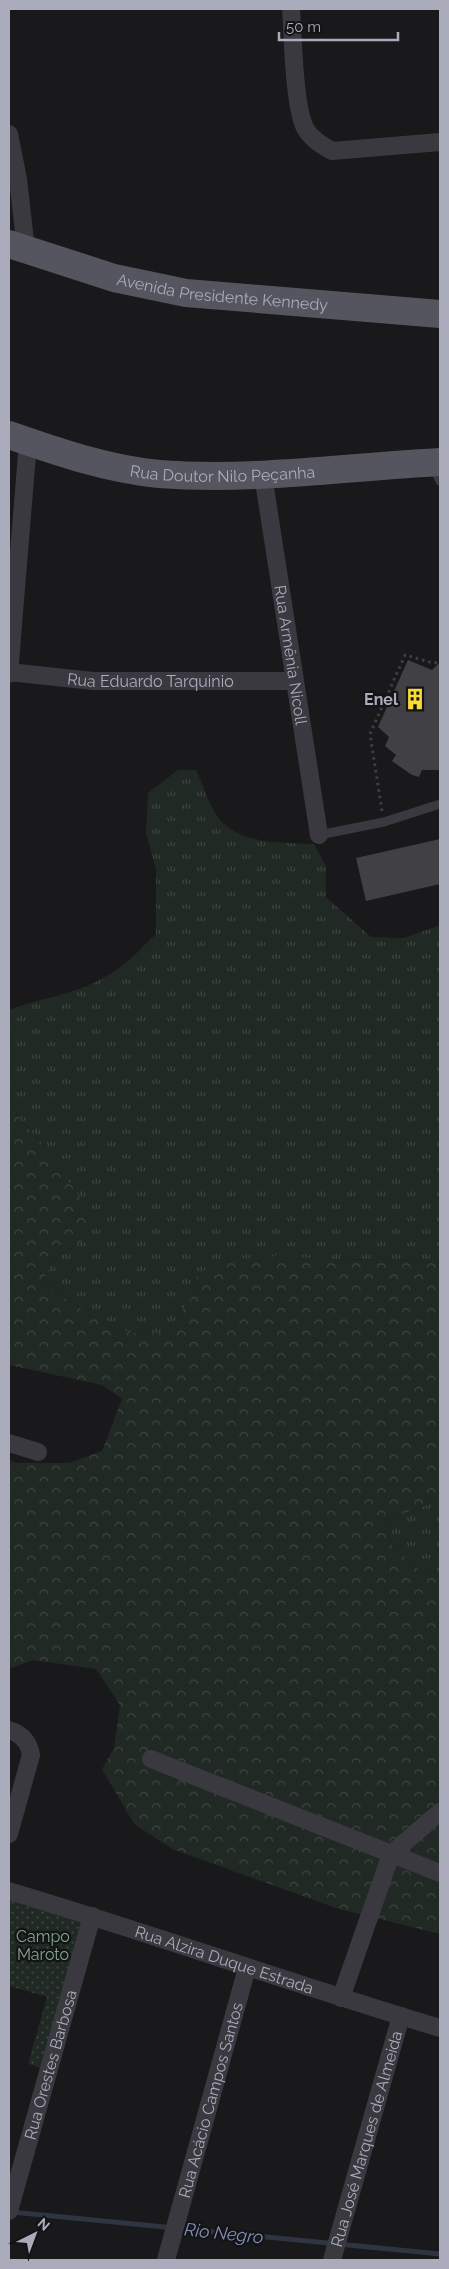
<svg xmlns="http://www.w3.org/2000/svg" width="449" height="2269" font-family="Raleway,sans-serif">
	<style>
		.grass { fill: url(#grass-tufts) }
		.forest { fill: url(#forest-crowns) }
		.park { fill: url(#park-dots) }
		.lines { fill: none; stroke-linecap: round; stroke-linejoin: round }
		.stream { stroke: #2e3440; stroke-width: 5 }
		.building { fill: #404045 }
		.path { stroke: #3f4047; stroke-width: 3; stroke-dasharray: 2.5 4; stroke-linecap: butt }
		.lane { stroke: #3a3940; stroke-width: 9 }
		.street { stroke: #3a3940; stroke-width: 18 }
		.primary { stroke: #55555f; stroke-width: 28 }
		.labels { text-anchor: middle; dominant-baseline: central; stroke-width: 4.5; stroke-linejoin: round; paint-order: stroke }
		.street-label { font-size: 16px; fill: #aaacbb; stroke: #141316 }
		.poi-label { font-size: 16px; font-weight: bold; fill: #aaacbb; stroke: #141316; text-anchor: end }
		.park-label { font-size: 16px; fill: #81a68b; stroke: #141316 }
		.water-label { font-size: 18px; font-style: italic; fill: #8192b6; stroke: #141316 }
	</style>
	<defs>
		<pattern id="grass-tufts" width="24" height="20" patternUnits="userSpaceOnUse" patternTransform="scale(1.25)"><rect width="24" height="20" fill="#202923"/><path d="M3 7l-1-3M5 7V3M7 7l1-3M15 17l-1-3M17 17v-4M19 17l1-3" fill="none" stroke="#3e4541"/></pattern>
		<pattern id="forest-crowns" width="20" height="18" patternUnits="userSpaceOnUse" patternTransform="scale(1.25)"><rect width="20" height="18" fill="#202923"/><path d="M2 6a3 3 0 1 1 6 0M12 15a3 3 0 1 1 6 0" fill="none" stroke="#3e4541"/></pattern>
		<pattern id="park-dots" width="8" height="8" patternUnits="userSpaceOnUse" patternTransform="scale(1.25)"><rect width="8" height="8" fill="#202923"/><path d="M2 2h.1M6 6h.1" fill="none" stroke="#3e4541" stroke-width="1.8" stroke-linecap="round"/></pattern>
	</defs>
	<rect width="100%" height="100%" fill="#19181b"/>
	<!-- grass -->
	<path class="grass" d="M178,770H196C203,784 208,803 217,816C238,845 281,842 314,844L326,866V897L371,937L404,938L440,925V1263L380,1259L337,1260L197,1274L194,1294L168,1330L145,1336L104,1325L42,1282L54,1259L79,1244L41,1142L22,1122L9,1101V1010C39,998 74,995 103,978C124,967 139,951 156,934V869L146,833L148,793Z
		M440,1497V1580L429,1577L393,1548L385,1521L427,1505Z"/>
	<!-- forest -->
	<path class="forest" d="M9,1101L22,1122L41,1142L82,1200L89,1230L79,1244L54,1259L42,1282L104,1325L145,1336L168,1330L194,1294L197,1274L222,1261L278,1255L337,1260L380,1259L440,1263V1497L427,1505L385,1521L393,1548L429,1577L440,1580V1934L339,1909L172,1849L134,1824L102,1769L114,1748L120,1705L96,1669L33,1660L9,1669V1460L17,1463H69L102,1451L122,1399L102,1385L9,1365Z"/>
	<!-- park -->
	<path class="park" d="M9,1898L85,1920L45,2069L28,2064L47,1997L9,1986Z"/>
	<g class="lines">
		<!-- stream -->
		<path class="stream" d="M12,2212L440,2254"/>
	</g>
	<!-- building -->
	<path class="building" d="M408,660L432,670L440,662V770H422L419,777L412,775L392,761L396,755L385,746L389,737L378,727Z
		M440,839V884L366,901L356,858Z"/>
	<g class="lines">
		<!-- path -->
		<path class="path" d="M382,811L370,734L405,655L433,663L440,662"/>
		<!-- lane -->
		<path class="lane" d="M433,466L440,481
			M319,835L384,822L440,804"/>
		<!-- street -->
		<g class="street">
			<path d="M291,9C293,38 294,105 305,128C311,139 322,145 332,151L440,142"/>
			<path d="M9,134L18,179L26,250"/>
			<path id="s1" d="M263,475L319,835"/>
			<path id="s2" d="M9,672L93,681H294"/>
			<path d="M9,674L28,442"/>
			<path d="M9,1443L38,1452"/>
			<path d="M9,1730C22,1734 29,1742 31,1755L9,1834"/>
			<path d="M151,1759L440,1873"/>
			<path id="s3" d="M9,1891C153,1934 296,1985 440,2028"/>
			<path d="M341,1998L391,1854L440,1812"/>
			<path id="s4" d="M9,2211L92,1916"/>
			<path id="s5" d="M166,2260L247,1968"/>
			<path id="s6" d="M332,2260L401,2016"/>
		</g>
		<!-- primary -->
		<g class="primary">
			<path id="s7" d="M9,244L114,278L186,293L440,314"/>
			<path id="s8" d="M9,435C58,452 107,469 159,474C253,481 347,467 440,462"/>
		</g>
	</g>
	<!-- icons -->
	<defs>
		<g id="building-bare" transform="scale(1.725)"><path d="M-4-6H4V6H1V3H-1V6H-4ZM-2.5-4.3h1.7v1.8h-1.7ZM.8-4.3h1.7v1.8H.8ZM-2.5-1h1.7V.8h-1.7ZM.8-1h1.7V.8H.8Z" fill="#f8de34" stroke="#141316" stroke-width="2.5" paint-order="stroke"/></g>
	</defs>
	<g fill-rule="evenodd">
		<use href="#building-bare" x="415" y="699"/>
	</g>
	<g class="labels">
		<!-- street labels -->
		<g class="street-label">
			<text stroke="none"><textPath href="#s7" startOffset="220">Avenida Presidente Kennedy</textPath></text>
			<text stroke="none"><textPath href="#s8" startOffset="219">Rua Doutor Nilo Peçanha</textPath></text>
			<text stroke="none"><textPath href="#s1" startOffset="182">Rua Armênia Nicoll</textPath></text>
			<text stroke="none"><textPath href="#s2" startOffset="142">Rua Eduardo Tarquinio</textPath></text>
			<text stroke="none"><textPath href="#s3" startOffset="226">Rua Alzira Duque Estrada</textPath></text>
			<text stroke="none"><textPath href="#s4" startOffset="152">Rua Orestes Barbosa</textPath></text>
			<text stroke="none"><textPath href="#s5" startOffset="166">Rua Acácio Campos Santos</textPath></text>
			<text stroke="none"><textPath href="#s6" startOffset="126">Rua José Marques de Almeida</textPath></text>
		</g>
		<!-- poi labels -->
		<g class="poi-label">
			<text x="398" y="699">Enel</text>
		</g>
		<!-- park labels -->
		<g class="park-label">
			<text x="43" y="1936">Campo<tspan x="43" dy="18">Maroto</tspan></text>
		</g>
		<!-- water labels -->
		<g class="water-label">
			<text transform="translate(224 2233) rotate(6)">Rio Negro</text>
		</g>
	</g>
	<!-- border -->
	<rect width="449" height="2269" fill="none" stroke="#aaacbb" stroke-width="20"/>
	<!-- north arrow -->
	<g transform="translate(35 2234) rotate(42)" stroke="#141316" stroke-width="4" paint-order="stroke">
	<path d="M0-4L9 19L0 12L-9 19Z" fill="#aaacbb"/>
	<text y="-8" font-size="14" font-weight="bold" text-anchor="middle" fill="#aaacbb">N</text>
	</g>
	<!-- scale -->
	<path d="M279 32v8h119v-8" fill="none" stroke="#aaacbb" stroke-width="2.5"/>
	<text x="286" y="32" font-size="15" fill="#aaacbb" stroke="#141316" stroke-width="4" paint-order="stroke">50 m</text>
</svg>
